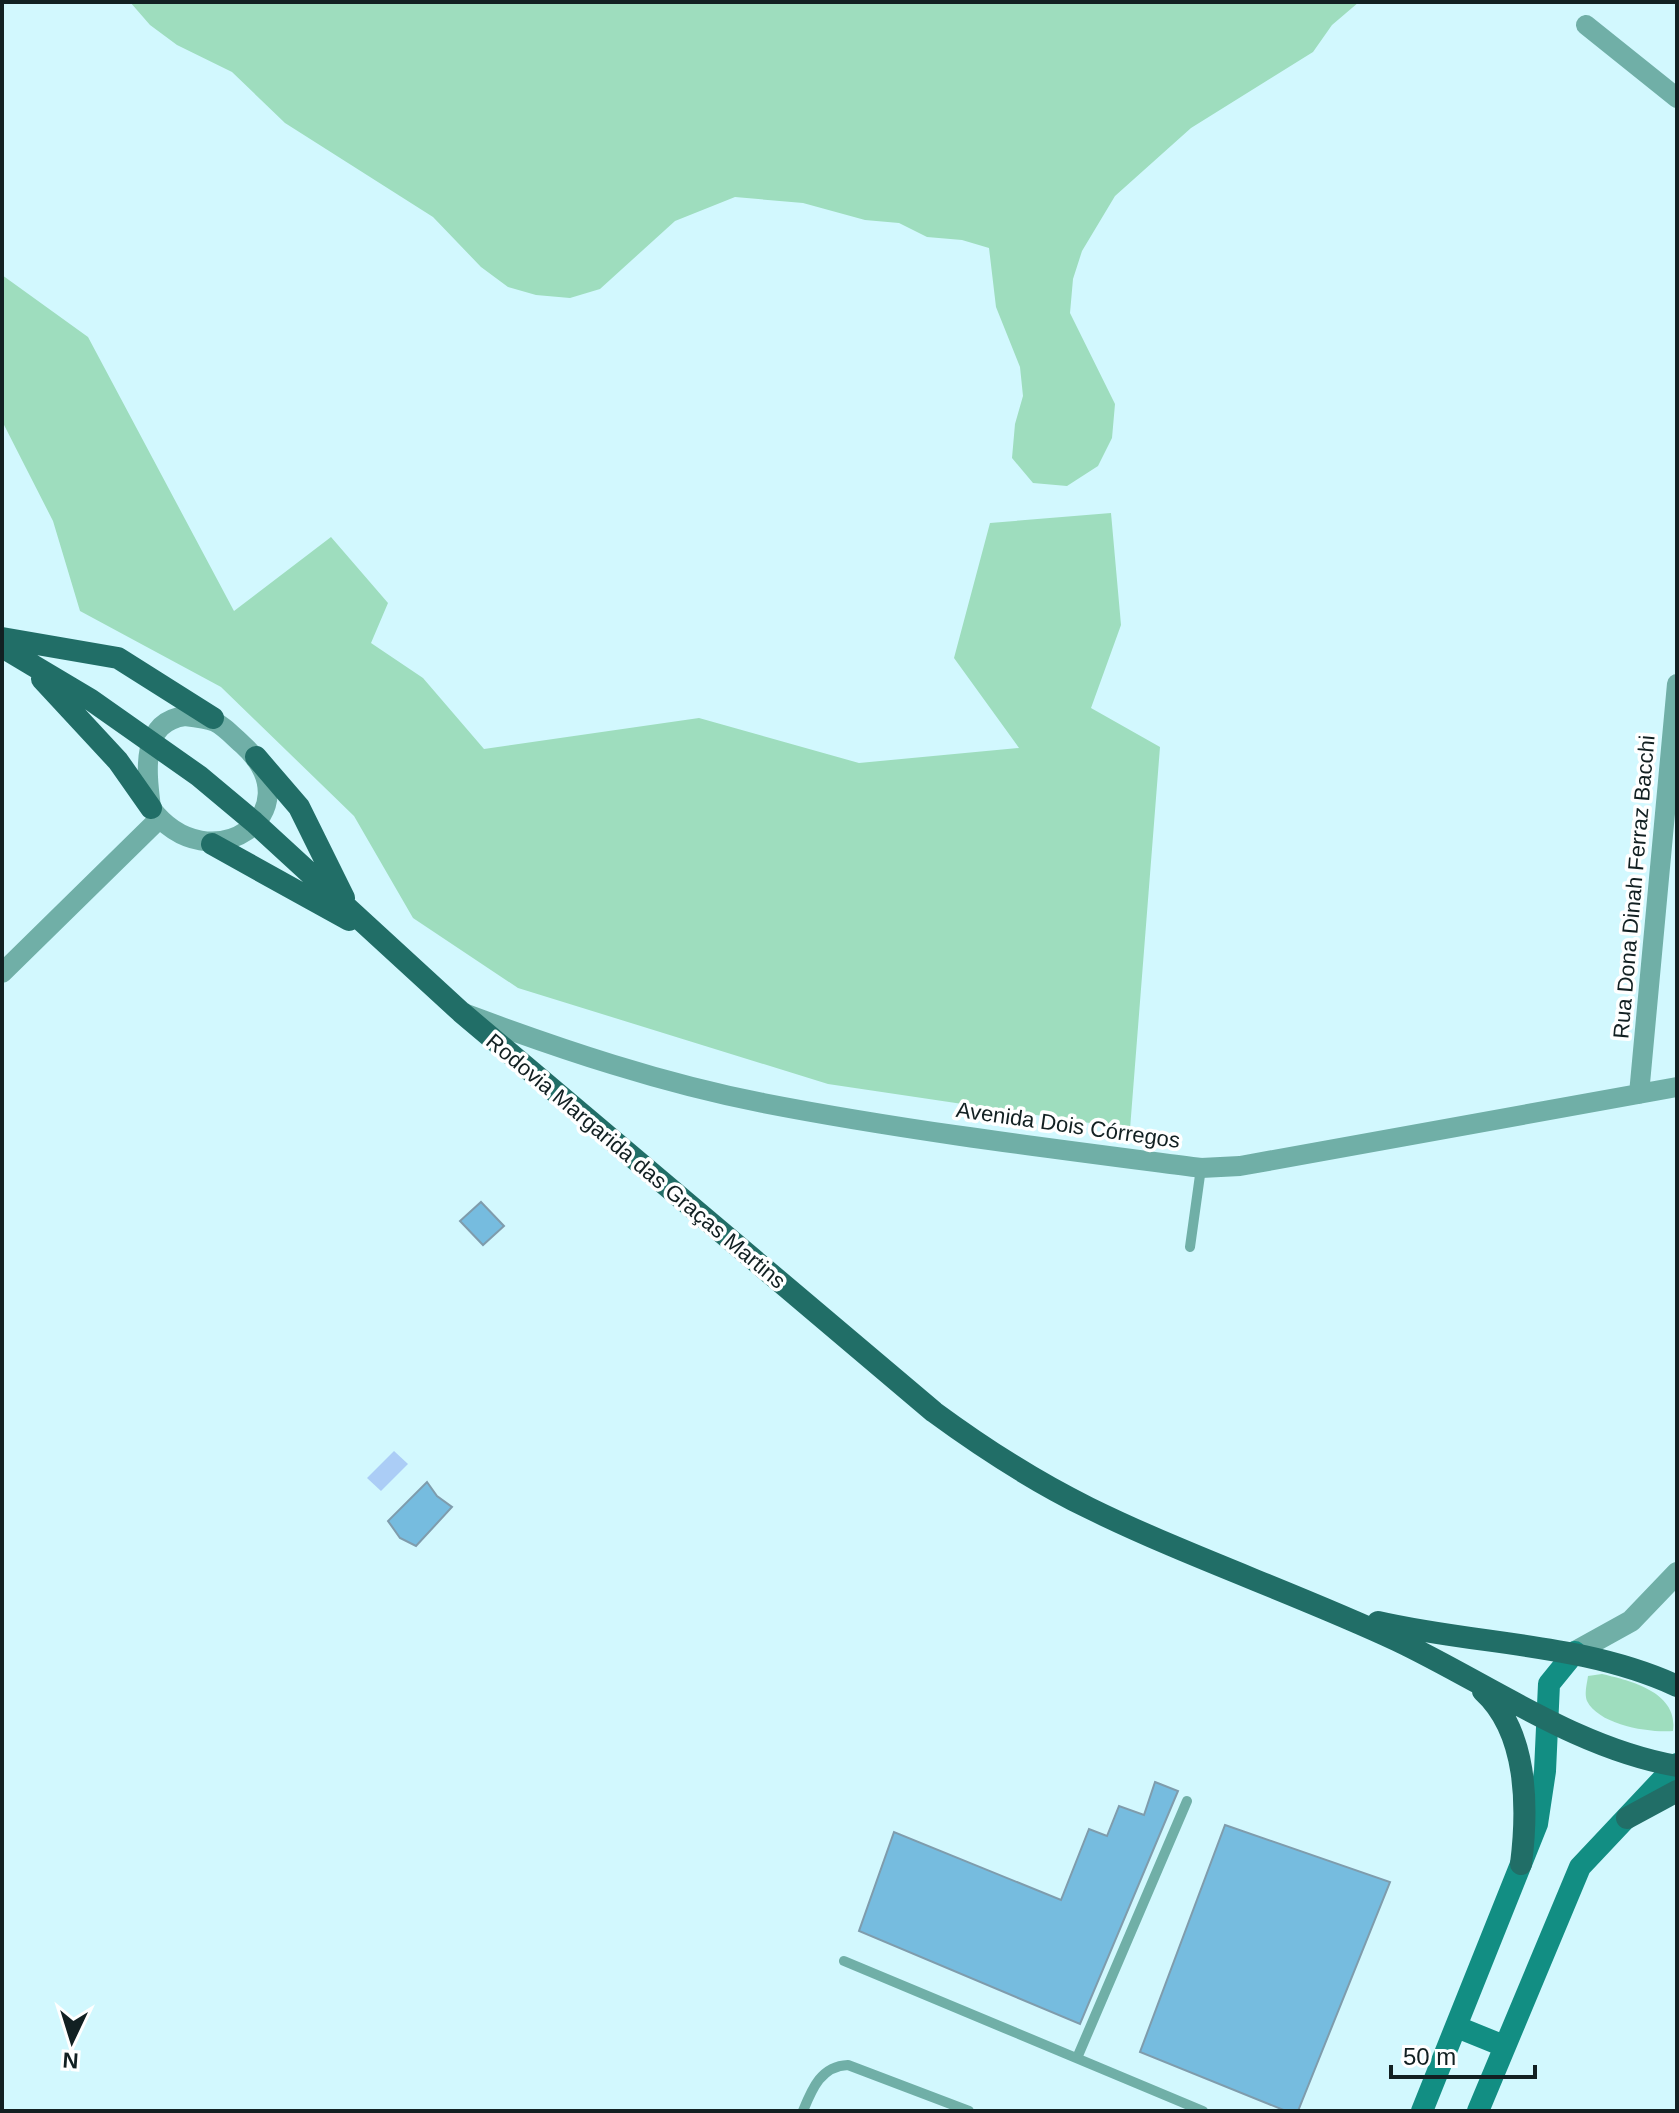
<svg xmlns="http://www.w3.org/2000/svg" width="1679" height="2113" font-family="Arial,sans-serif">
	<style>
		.green { fill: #9eddbe }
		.water { fill: #abcdf6 }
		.building { fill: #76bcdf; stroke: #7f9cac; stroke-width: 2 }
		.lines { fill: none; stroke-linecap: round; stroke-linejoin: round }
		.service { stroke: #70afa7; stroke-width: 10 }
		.minor { stroke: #70afa7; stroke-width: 20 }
		.tertiary { stroke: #70afa7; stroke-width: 22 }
		.secondary { stroke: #128e83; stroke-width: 22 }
		.primary { stroke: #216e67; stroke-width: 22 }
		.labels { text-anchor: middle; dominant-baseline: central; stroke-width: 7; stroke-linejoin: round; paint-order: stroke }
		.street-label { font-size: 22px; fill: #122022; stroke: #fff }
	</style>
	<rect width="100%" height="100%" fill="#d2f8fe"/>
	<!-- green -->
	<path class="green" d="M130,2H1359L1332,25L1313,52L1191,128L1115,196L1082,251L1073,279L1070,313L1115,404L1112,438L1098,466L1067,486L1033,483L1012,458L1015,424L1023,396L1020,367L996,307L989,248L962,240L927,237L899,223L865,220L803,203L735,197L675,221L600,289L570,298L536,295L508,287L481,267L433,217L285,123L232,72L177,45L150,25Z
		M2,275L88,337L234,611L331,537L388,603L371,643L423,678L484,749L699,718L859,763L1019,748L954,658L990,523L1111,513L1121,625L1091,708L1160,747L1130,1129L828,1084L518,988L413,918L354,816L221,687L80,611L53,521L2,421Z
		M1602,1674C1627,1680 1679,1691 1673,1731C1649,1733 1599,1725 1587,1701C1584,1693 1587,1684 1588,1676Z"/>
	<!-- water -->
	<path class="water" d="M394,1451L408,1464L381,1491L367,1478Z"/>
	<!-- building -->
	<path class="building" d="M481,1202L504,1226L483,1245L460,1221Z
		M427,1482L437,1496L452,1507L416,1546L400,1538L388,1521Z
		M1155,1782L1178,1791L1080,2024L859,1931L894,1832L1061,1900L1089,1829L1107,1836L1119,1806L1144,1815Z
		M1225,1825L1390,1882L1298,2111H1286L1140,2052Z"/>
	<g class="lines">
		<!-- service -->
		<path class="service" d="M1190,1247L1201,1168
			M844,1961L1203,2111
			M1077,2058L1187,1801
			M803,2111C812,2089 821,2066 848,2065L969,2111"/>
		<!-- minor -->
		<path class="minor" d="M1586,25L1677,98
			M185,716C219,720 217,721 243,745C316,812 210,886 151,808C147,774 139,722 185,716Z
			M2,973L159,819
			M466,1014C563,1050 661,1083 763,1103C907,1131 1055,1149 1201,1168L1240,1166L1677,1087
			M1639,1094L1677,684"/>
		<!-- tertiary -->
		<path class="tertiary" d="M1575,1652L1631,1621L1677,1573"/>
		<!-- secondary -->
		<path class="secondary" d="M1457,2027L1504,2046
			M1422,2111L1537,1824L1545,1771L1549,1684L1575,1652
			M1478,2111L1580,1867L1677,1764"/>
		<!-- primary -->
		<path class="primary" d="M2,638L118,658L213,718
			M2,647L91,700L199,776L254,822L461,1012L934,1412C983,1448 1034,1481 1089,1508C1189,1557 1295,1593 1396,1640C1489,1684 1575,1748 1677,1766
			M42,679L118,761L151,808
			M256,757L299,807L344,898
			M212,844L349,920
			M1378,1622C1478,1645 1584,1643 1677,1686
			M1483,1691C1528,1732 1528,1808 1521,1864
			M1627,1818L1677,1791"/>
	</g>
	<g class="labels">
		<!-- street labels -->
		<g class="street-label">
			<text transform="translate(1634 887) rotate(-85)">Rua Dona Dinah Ferraz Bacchi</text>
			<text transform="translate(1068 1125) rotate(8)">Avenida Dois Córregos</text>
			<text transform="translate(636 1161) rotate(40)">Rodovia Margarida das Graças Martins</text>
		</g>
	</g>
	<!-- border -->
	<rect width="1679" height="2113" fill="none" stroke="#122022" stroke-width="8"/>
	<!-- north arrow -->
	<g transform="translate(72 2041) rotate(184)" stroke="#ffffff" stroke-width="6" paint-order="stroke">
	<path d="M0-6L14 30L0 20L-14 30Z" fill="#122022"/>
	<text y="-12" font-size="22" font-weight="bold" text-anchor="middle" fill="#122022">N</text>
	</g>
	<!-- scale -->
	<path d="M1391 2065v12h144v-12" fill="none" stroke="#122022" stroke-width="4"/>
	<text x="1403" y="2065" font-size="24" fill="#122022" stroke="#ffffff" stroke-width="6" paint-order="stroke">50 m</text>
</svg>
